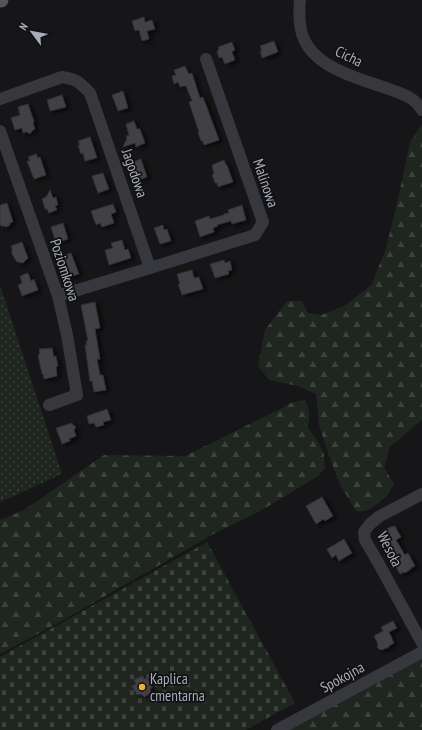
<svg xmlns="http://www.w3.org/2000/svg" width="422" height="730" font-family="'PT Sans Narrow',sans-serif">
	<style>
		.forest { fill: url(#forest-firs) }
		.cemetery { fill: url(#cemetery-stones) }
		.park { fill: url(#park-dots) }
		.building { fill: #404145; stroke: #303034; filter: url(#shadow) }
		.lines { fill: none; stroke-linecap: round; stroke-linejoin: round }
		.minor { stroke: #37383d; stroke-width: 12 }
		.major { stroke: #53555c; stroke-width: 15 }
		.poi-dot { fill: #f2b134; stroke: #111113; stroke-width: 1.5 }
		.labels { text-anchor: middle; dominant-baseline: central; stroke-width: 3.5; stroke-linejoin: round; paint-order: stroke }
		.street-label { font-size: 15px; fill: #a8adb8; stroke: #111113 }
		.poi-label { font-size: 15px; fill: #a8adb8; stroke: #111113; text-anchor: start }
	</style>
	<defs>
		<pattern id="forest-firs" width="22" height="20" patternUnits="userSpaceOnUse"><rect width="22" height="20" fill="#1e261f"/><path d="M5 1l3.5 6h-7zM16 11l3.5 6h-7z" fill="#3c433d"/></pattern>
		<pattern id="cemetery-stones" width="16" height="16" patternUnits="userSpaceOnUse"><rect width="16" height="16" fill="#1e261f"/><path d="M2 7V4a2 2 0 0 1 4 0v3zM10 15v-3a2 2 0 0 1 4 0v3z" fill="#3c433d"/></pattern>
		<pattern id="park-dots" width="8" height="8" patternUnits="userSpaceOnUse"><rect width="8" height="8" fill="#1e261f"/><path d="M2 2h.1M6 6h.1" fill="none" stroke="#3c433d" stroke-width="1.8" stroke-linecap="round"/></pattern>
		<filter id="shadow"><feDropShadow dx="3.5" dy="2" stdDeviation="2" flood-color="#0009"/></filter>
	</defs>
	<rect width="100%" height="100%" fill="#161618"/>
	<!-- forest -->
	<path class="forest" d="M421,126L422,127V420L390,447L384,467L394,484L387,496L369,510L357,512L340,485L328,453L319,425L316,394L298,386L269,380L258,366L265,330L287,301H302L308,313L321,315L346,305L372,284L386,248L398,199L410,142Z
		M305,400C311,410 309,417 308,428L317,440L324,454L325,468L318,476L262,510L217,532L60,622L0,654V520L24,510L104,455L185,456L282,408L293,402Z
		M422,655V730H287Z"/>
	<!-- cemetery -->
	<path class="cemetery" d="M207,542L295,703L246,730H0V657Z"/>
	<!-- park -->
	<path class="park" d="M0,285L62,474L0,502Z"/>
	<!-- building -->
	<path class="building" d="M144,17L145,22L152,20L155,29L147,31L149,39L142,41L139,30L135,31L132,21Z
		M274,41L278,52L262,58L260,51H262L260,46Z
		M232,42L235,50L232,52L235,60L225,64L222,57L219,58L217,51L219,50L218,47Z
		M185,66L189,74L192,73L200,98L203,97L219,140L204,145L202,140L201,141L198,133L199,132L189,102L192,101L186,86L180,87L178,82L174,84L172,76L176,75L174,70Z
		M123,91L128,108L118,111L112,95Z
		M62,95L66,107L50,111L47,100Z
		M28,104L34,121L33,123L35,129L32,131L30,134L27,132L23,133L22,128L15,130L11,118L20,115L18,107Z
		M134,121L137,129H140L145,143L136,147L135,143L123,147L127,138L126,136L129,135L126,124Z
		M90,137L97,158L85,161L83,153L81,154L78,145H80L78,141Z
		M36,154L38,158L40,157L46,175L34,179L27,161H30L28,157Z
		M141,159L147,177L138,180L133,162Z
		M224,160L226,165H227L233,182L218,187L217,183H215L212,175L214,174L212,165Z
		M103,173L109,189L98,193L92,176Z
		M50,190L53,198L56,197L58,205L55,206L57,210L49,213L47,209H45L42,199L46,197Z
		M7,203L13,222L10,223V225L6,227L4,226H1L0,223V205Z
		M113,204L116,212L111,214L114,223L102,227L100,223L96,225L91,211Z
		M242,205L246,220L232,224L231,221L217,225L218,226L213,228L214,232L200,237L195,221L209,216L210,219L224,215V214L229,213L228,210Z
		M63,223L68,239L56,243L51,227Z
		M163,225L164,230L167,229L171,241L160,244L154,228Z
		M122,240L125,250L128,249L131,258L109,265L105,250L113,248L111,243Z
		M22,242L28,258L23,263L17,262L15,259L12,254V249L11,246Z
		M71,253L79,274L66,278L62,271L63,270L60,257Z
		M224,260L225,263L230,261L232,270L228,271L229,274L215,278L210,264Z
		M192,270L194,278L199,277L203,289L182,295L178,284H180L177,274Z
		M28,273L31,281L34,279L38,290L22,296L18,285L22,283L20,276Z
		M95,302L100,328L95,329L100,359H97L100,375H103L106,390L94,392L92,381H90L85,345H87L86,341H88L81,305Z
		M52,348L54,357L56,356L58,366L56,367L57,376L44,379L43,374H42L38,355L40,354L39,349Z
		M107,409L111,420L103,422L104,425L96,427L94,423L89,424L87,416Z
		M72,423L73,425L76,427L74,430L76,436L69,439L70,441L62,444L56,428Z
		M322,497L333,516L325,521L324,519L316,524L306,506Z
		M393,526V527L395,526L401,537L396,540L405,555L408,553L415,566L411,568V569L405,573L404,572L400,574L393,562L396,560L387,544L385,545L381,537H382L380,534L383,532L382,531Z
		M344,539L352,553L339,561L336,555L332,558L327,549Z
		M393,621L397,628L389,632L394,643L389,646L388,648H386L382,650L379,649L377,647L378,644L374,636L383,631L381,627Z
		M142,676H143L144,679L147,678L152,687V688L150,689L151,693L144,697L141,694L139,695L138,694L137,695L132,686L136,684L134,680Z"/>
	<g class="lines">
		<!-- minor -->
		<path class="minor" d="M300,0C299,11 299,23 302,34C312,67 357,78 386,88C402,94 413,96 422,110
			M0,99L62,77C77,79 80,83 90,93L150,268L58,296
			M0,131L58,296L67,335L77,395L49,405
			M150,268L255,235L263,222L206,59
			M422,494L380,516L370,524L364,532L365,540L379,564L422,643
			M277,730L422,652"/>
		<!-- major -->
		<path class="major" d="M0,0H1"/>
	</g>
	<!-- markers -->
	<circle class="poi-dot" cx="142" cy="687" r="4"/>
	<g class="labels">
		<!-- street labels -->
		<g class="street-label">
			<text transform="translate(349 56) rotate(26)">Cicha</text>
			<text transform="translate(135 173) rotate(71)">Jagodowa</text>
			<text transform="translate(266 183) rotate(71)">Malinowa</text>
			<text transform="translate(65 270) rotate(72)">Poziomkowa</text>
			<text transform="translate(390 549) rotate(63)">Wesoła</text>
			<text transform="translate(342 677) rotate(-29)">Spokojna</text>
		</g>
		<!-- poi labels -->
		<g class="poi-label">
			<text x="150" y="678">Kaplica<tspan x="150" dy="17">cmentarna</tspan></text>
		</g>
	</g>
	<!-- north arrow -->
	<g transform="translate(32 32) rotate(302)" stroke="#111113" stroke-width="3" paint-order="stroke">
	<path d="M0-3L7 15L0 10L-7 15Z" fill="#a8adb8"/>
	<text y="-6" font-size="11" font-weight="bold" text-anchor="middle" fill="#a8adb8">N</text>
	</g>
</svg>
